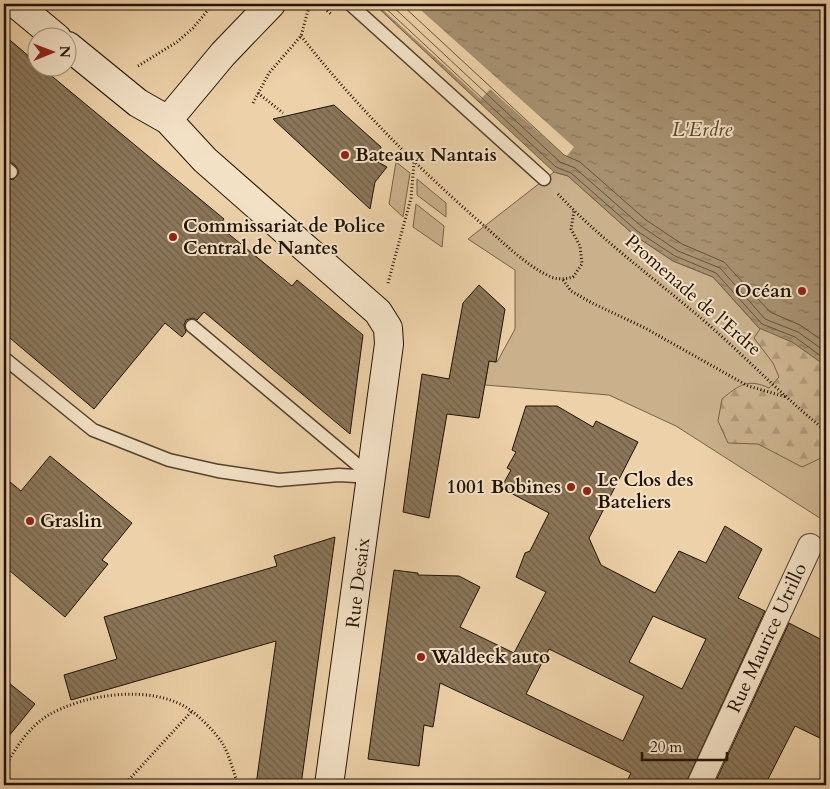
<svg xmlns="http://www.w3.org/2000/svg" width="830" height="789" font-family="Cardo,serif">
	<style>
		.grass { fill: #cab18c; stroke: #756248 }
		.forest { fill: url(#forest-firs); stroke: #756248 }
		.water { fill: url(#water-ripples); stroke: #715e45 }
		.pier { fill: #edd1a8 }
		.lines { fill: none; stroke-linecap: round; stroke-linejoin: round }
		.shore { stroke: #64523a; stroke-width: 1 }
		.building { fill: url(#building-back-hatch); stroke: #201304; fill-rule: evenodd }
		.lane-casing { stroke: #53422d; stroke-width: 15 }
		.street-casing { stroke: #53422d; stroke-width: 26 }
		.secondary-casing { stroke: #201304; stroke-width: 30 }
		.path { stroke: #201304; stroke-width: 3; stroke-dasharray: 1 2.5; stroke-linecap: butt }
		.lane { stroke: #f3e1c6; stroke-width: 12 }
		.street { stroke: #f3e1c6; stroke-width: 24 }
		.secondary { stroke: #f3e1c6; stroke-width: 28 }
		.poi-dot { fill: #8f2418; stroke: #f3e1c6; stroke-width: 2 }
		.labels { text-anchor: middle; dominant-baseline: central; stroke-width: 4; stroke-linejoin: round; paint-order: stroke }
		.poi-label { font-size: 19px; font-weight: bold; fill: #201304; stroke: #f3e1c6; text-anchor: start }
		.street-label { font-size: 19px; fill: #201304; stroke: #f3e1c6 }
		.water-label { font-size: 20px; font-style: italic; fill: #56452f; stroke: #f3e1c6 }
	</style>
	<defs>
		<pattern id="forest-firs" width="22" height="20" patternUnits="userSpaceOnUse" patternTransform="scale(1.25)"><rect width="22" height="20" fill="#cab18c"/><path d="M5 1l3.5 6h-7zM16 11l3.5 6h-7z" fill="#ad9777"/></pattern>
		<pattern id="water-ripples" width="26" height="14" patternUnits="userSpaceOnUse" patternTransform="scale(1.25)"><rect width="26" height="14" fill="#a79070"/><path d="M2 4q2-2 4 0t4 0M15 11q2-2 4 0t4 0" fill="none" stroke="#88745a"/></pattern>
		<pattern id="building-back-hatch" width="6" height="6" patternUnits="userSpaceOnUse" patternTransform="scale(1.25)"><rect width="6" height="6" fill="#8b7659"/><path d="M-1 5l2 2M0 0l6 6M5-1l2 2" fill="none" stroke="#716047"/></pattern>
	</defs>
	<rect width="100%" height="100%" fill="#edd1a8"/>
	<filter id="stains"><feTurbulence type="fractalNoise" baseFrequency=".004" numOctaves="4"/><feColorMatrix values="0 0 0 0 .2 0 0 0 0 .09 0 0 0 0 .02 0 0 0 .5 -.17"/></filter>
	<radialGradient id="worn" r=".72"><stop offset=".6" stop-color="#630" stop-opacity="0"/><stop offset="1" stop-color="#630" stop-opacity=".3"/></radialGradient>
	<!-- grass -->
	<path class="grass" d="M396,162L410,173L403,217L389,204Z
		M554,172L568,176L634,235L673,261L713,277L759,328L792,342L826,366V522L676,426L609,395L485,385L489,361L497,362L515,329V270L468,239Z
		M417,179L446,203V217L417,195Z
		M416,204L444,226L442,247L413,227Z"/>
	<!-- forest -->
	<path class="forest" d="M765,321L826,352V453L823,457L802,467L758,444L728,443L718,421L722,399C739,385 748,378 769,388L779,377L773,363L754,338Z"/>
	<!-- water -->
	<path class="water" d="M374,4H826V366L792,342L759,328L713,277L673,261L634,235L568,176L554,172Z"/>
	<!-- pier -->
	<path class="pier" d="M385,4H414L574,147L566,157L490,89L481,99L381,8Z"/>
	<g class="lines">
		<!-- shore -->
		<path class="shore" d="M381,4L556,167L571,173L637,231L675,256L716,273L762,324L795,337L826,360
			M390,4L560,162L575,168L641,226L678,251L720,268L765,319L798,332L826,352
			M401,4L564,155L580,162L646,220L682,244L724,262L770,312L800,325L826,343"/>
	</g>
	<!-- building -->
	<path class="building" d="M4,35L38,64V68H42L224,219L219,226L292,286L297,280L363,335L350,434L204,312L197,320L193,318L186,320L184,325L186,332L182,337L165,323L94,409L4,333V176L13,180L19,173L16,166L4,158Z
		M334,105L381,147L378,162L387,167L375,182L370,209L273,119Z
		M479,285L505,309L496,362L489,361L479,418L447,414L429,518L403,512L422,374L449,379L463,303Z
		M526,406H557L593,427L596,421L638,442L589,538L601,565L655,593L679,551L706,563L725,526L762,549L738,598L765,611L685,785H625L631,773L440,683L433,727L424,725L419,766L368,759L394,570L418,573V575L459,576L480,587L460,627L514,653L546,592L516,577L525,553L530,551L549,513L501,488L511,470L507,468L516,452L512,450ZM653,616L706,639L682,689L629,662ZM549,649L644,696L623,741L526,694Z
		M50,456L132,523L102,560L108,564L65,617L4,566V477L21,491Z
		M335,537L301,785H256L276,641L71,700L64,675L117,659L104,617L277,566L274,556Z
		M789,623L826,642V741L795,726L765,785H714Z
		M4,679L35,704L4,742Z"/>
	<g class="lines">
		<!-- lane casing -->
		<g class="lane-casing">
			<path id="lane" d="M350,4L544,179
				M4,166L11,172
				M192,326L372,477
				M4,358L93,430L169,460L218,471L279,480L339,475L372,477"/>
		</g>
		<!-- street casing -->
		<g class="street-casing">
			<path id="street" d="M699,785L810,546"/>
		</g>
		<!-- secondary casing -->
		<g class="secondary-casing">
			<path id="secondary" d="M16,4L57,38
				M68,46L138,103L168,120L205,160L378,312L388,328L389,344L329,785
				M168,120L223,54L271,4"/>
		</g>
		<!-- path -->
		<path class="path" d="M319,4L331,14
			M301,36C355,105 416,166 482,224C503,242 525,265 551,277C559,280 566,279 573,277L582,264L580,246L571,229L574,211
			M138,66L177,42L193,28L213,4
			M258,93L283,113
			M253,103L269,73L301,36L309,7
			M558,194C601,240 654,278 702,319C744,355 782,396 826,431
			M563,280L571,291L592,303L645,328L748,386L786,397
			M388,283L411,198L414,162
			M821,522L826,511
			M4,769C15,749 27,729 47,716C85,693 156,683 193,712C203,720 218,735 224,746C230,758 234,773 238,785
			M124,785L192,711"/>
		<!-- lane -->
		<use href="#lane" class="lane"/>
		<!-- street -->
		<use href="#street" class="street"/>
		<!-- secondary -->
		<use href="#secondary" class="secondary"/>
	</g>
	<!-- markers -->
	<g class="poi-dot">
		<circle cx="345" cy="155" r="5"/>
		<circle cx="173" cy="237" r="5"/>
		<circle cx="802" cy="291" r="5"/>
		<circle cx="571" cy="487" r="5"/>
		<circle cx="587" cy="491" r="5"/>
		<circle cx="30" cy="521" r="5"/>
		<circle cx="421" cy="657" r="5"/>
	</g>
	<g class="labels">
		<!-- poi labels -->
		<g class="poi-label">
			<text x="355" y="155">Bateaux Nantais</text>
			<text x="183" y="226">Commissariat de Police<tspan x="183" dy="22">Central de Nantes</tspan></text>
			<text x="792" y="291" text-anchor="end">Océan</text>
			<text x="597" y="480">Le Clos des<tspan x="597" dy="22">Bateliers</tspan></text>
			<text x="561" y="487" text-anchor="end">1001 Bobines</text>
			<text x="40" y="521">Graslin</text>
			<text x="431" y="657">Waldeck auto</text>
		</g>
		<!-- street labels -->
		<g class="street-label">
			<text transform="translate(693 295) rotate(41)">Promenade de l'Erdre</text>
			<text transform="translate(358 583) rotate(-83)">Rue Desaix</text>
			<text transform="translate(767 638) rotate(-65)">Rue Maurice Utrillo</text>
		</g>
		<!-- water labels -->
		<g class="water-label">
			<text x="702" y="129">L'Erdre</text>
		</g>
	</g>
	<!-- margin -->
	<rect width="830" height="789" fill="none" stroke="#edd1a8" stroke-width="20"/>
	<rect x="5" y="5" width="820" height="779" fill="none" stroke="#201304" stroke-width="2.5"/>
	<rect x="10" y="10" width="810" height="769" fill="none" stroke="#201304"/>
	<!-- north arrow -->
	<g transform="translate(52 52) rotate(89)"><circle r="24" fill="#f3e1c6" stroke="#9f8f78"/>
	<path d="M0-4L9 19L0 12L-9 19Z" fill="#8f2418"/>
	<text y="-8" font-size="14" font-weight="bold" text-anchor="middle" fill="#201304">N</text>
	</g>
	<!-- scale -->
	<path d="M642 752v8h85v-8" fill="none" stroke="#201304" stroke-width="2.5"/>
	<text x="650" y="752" font-size="15" fill="#201304" stroke="#f3e1c6" stroke-width="4" paint-order="stroke">20 m</text>
	<rect width="100%" height="100%" filter="url(#stains)"/>
	<rect width="100%" height="100%" fill="url(#worn)"/>
</svg>
